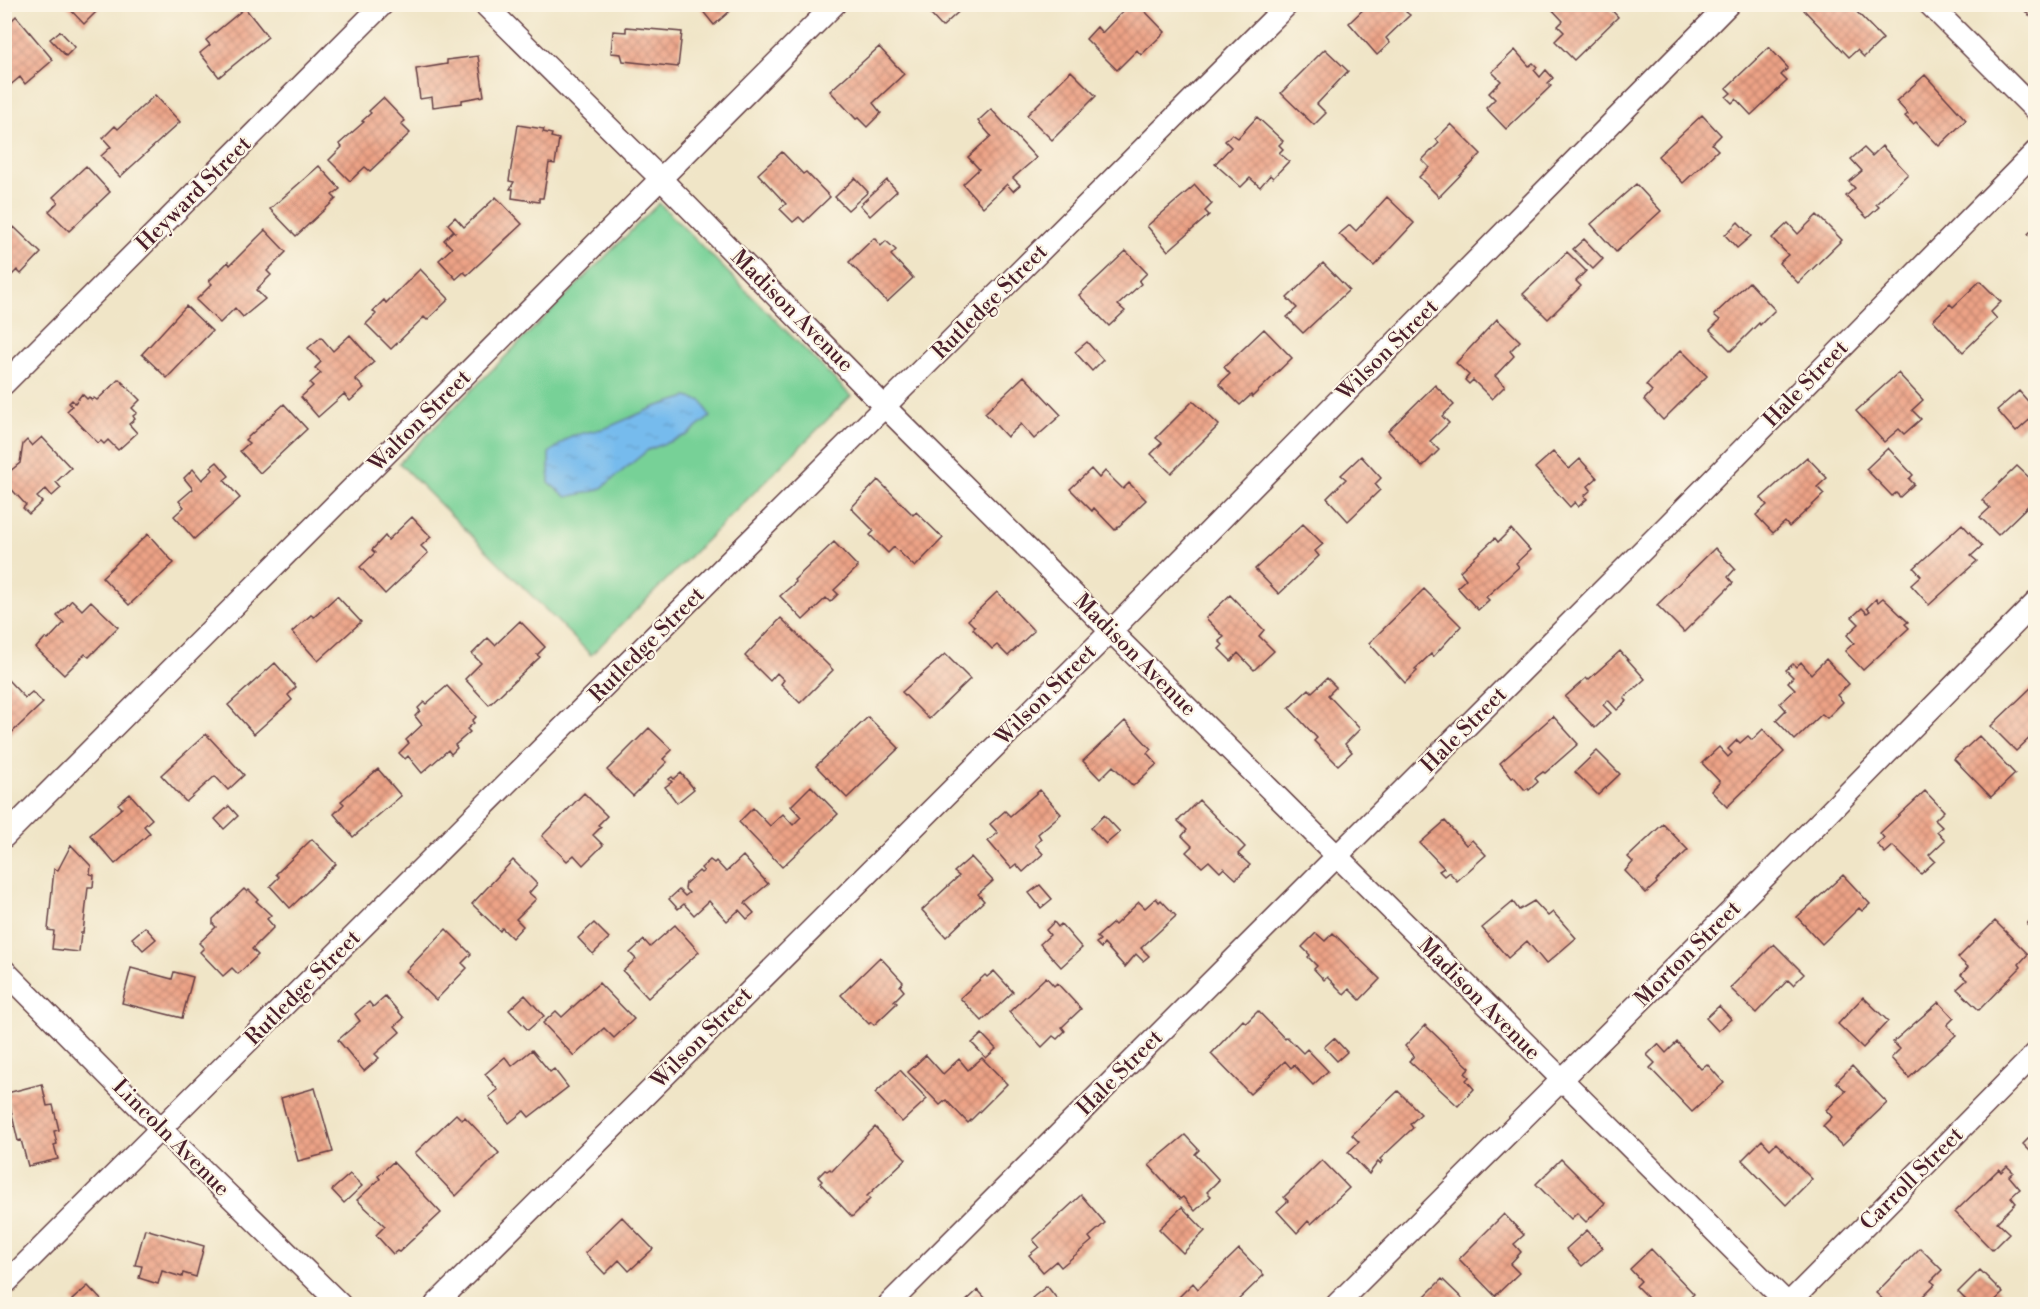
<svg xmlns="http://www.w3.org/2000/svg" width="2040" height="1309" font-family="'Libre Bodoni',serif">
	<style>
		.green { fill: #77d197; stroke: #607861; stroke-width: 1.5 }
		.water { fill: url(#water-ripples); stroke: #606d8c; stroke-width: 1.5 }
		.building { fill: url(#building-cross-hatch) }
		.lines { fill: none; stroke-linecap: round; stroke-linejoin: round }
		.minor-casing { stroke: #633d42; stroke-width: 24 }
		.minor { stroke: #fff; stroke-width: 21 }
		.labels { text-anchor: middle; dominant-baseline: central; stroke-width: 4.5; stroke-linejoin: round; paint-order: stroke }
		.street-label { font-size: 22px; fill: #4a1f2b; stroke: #fcf5e5 }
	</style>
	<defs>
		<pattern id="water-ripples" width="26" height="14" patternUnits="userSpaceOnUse" patternTransform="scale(1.5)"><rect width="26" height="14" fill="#76bbed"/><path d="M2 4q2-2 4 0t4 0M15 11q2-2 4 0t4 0" fill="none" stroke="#68a0cb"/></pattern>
		<pattern id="building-cross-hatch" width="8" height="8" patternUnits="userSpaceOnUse" patternTransform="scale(1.5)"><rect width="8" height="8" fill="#eda386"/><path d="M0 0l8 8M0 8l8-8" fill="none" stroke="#c2846e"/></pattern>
	</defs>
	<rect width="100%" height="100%" fill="#fcf5e5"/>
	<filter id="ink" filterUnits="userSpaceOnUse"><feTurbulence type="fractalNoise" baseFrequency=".0167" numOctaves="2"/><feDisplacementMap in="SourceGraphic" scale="12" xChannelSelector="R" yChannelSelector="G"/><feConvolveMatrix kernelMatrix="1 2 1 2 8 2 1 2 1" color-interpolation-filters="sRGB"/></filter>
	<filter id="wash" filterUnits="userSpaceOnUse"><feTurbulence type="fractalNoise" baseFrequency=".008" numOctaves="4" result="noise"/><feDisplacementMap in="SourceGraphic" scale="24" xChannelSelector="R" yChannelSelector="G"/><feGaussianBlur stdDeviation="1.35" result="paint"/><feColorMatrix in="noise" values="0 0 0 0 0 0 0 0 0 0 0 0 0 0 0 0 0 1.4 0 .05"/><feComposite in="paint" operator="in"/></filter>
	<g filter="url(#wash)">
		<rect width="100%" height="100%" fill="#f0e5c7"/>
		<!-- green -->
		<path class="green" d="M659,203L851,396L591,655L399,463Z"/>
		<!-- water -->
		<path class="water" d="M687,397L702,401L710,417L687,435L648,450L599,490L567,497L549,483V453L571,436L606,428L655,407Z"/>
		<g id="blocks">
			<!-- building -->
			<path class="building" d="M65,4H104L84,24Z
				M697,4H738L714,25Z
				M921,4H967L942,27Z
				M1130,4H1138L1165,32L1141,55L1137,50L1117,70L1086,39L1097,27L1102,33Z
				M1369,4H1414L1406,12L1410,15L1386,38L1390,43L1377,55L1349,23Z
				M1550,4H1606L1618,17L1574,60L1555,41L1564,32L1558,26L1563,21L1549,6Z
				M2018,4H2036V22Z
				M1810,5H1853L1855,6L1853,8L1883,39L1864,57L1857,50L1849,57L1804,10Z
				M245,8L268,37L219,77L200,53L210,45L206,40Z
				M16,16L53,60L25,84L20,77L8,87L4,82V22L10,17L12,20Z
				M626,27L682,32L678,67L623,61L621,54L611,53L613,31L626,32Z
				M60,31L75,47L66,56L50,39Z
				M879,47L904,74L873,103L881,113L867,127L858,118L856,119L830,91Z
				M1769,47L1788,68L1781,75L1787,81L1751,115L1736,99L1732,103L1726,97L1731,93L1726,88Z
				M1325,49L1348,71L1317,104L1326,113L1314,125L1281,93Z
				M1515,50L1529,66L1533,63L1537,67L1534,70L1540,77L1546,70L1553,78L1548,83L1551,86L1506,129L1486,108L1495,99L1489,93L1501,81L1492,72Z
				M478,56L484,96L462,100V103L433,107L432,97L420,99L416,69L447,64V60Z
				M1071,71L1096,96L1052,140L1027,115Z
				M1925,75L1966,120L1939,146L1916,122L1913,124L1905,116L1908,114L1896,101Z
				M155,95L180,122L120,177L101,156L111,147L103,138L115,126L118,129Z
				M383,98L405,121L401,124L410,133L370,171L365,167L350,181L329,160L342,147L339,144L364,122L362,121L371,113L369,111Z
				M991,109L1036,158L1013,178L1020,185L1013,191L1007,184L983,207L963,184L979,169L968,157L991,136L978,121Z
				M1702,115L1721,135L1712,144L1718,150L1683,183L1658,156Z
				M1257,117L1283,141L1279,145L1283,149L1279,153L1289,161L1273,178L1270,175L1260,187L1250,178L1241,187L1215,164L1231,147L1225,141L1232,134L1238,138Z
				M1451,124L1481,154L1439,197L1419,177L1429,167L1422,160L1439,143L1436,139Z
				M518,125L544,129L543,132L552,134L551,137L559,139L555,164L549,163L543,198H539V202L512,198L513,189H510L514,182L509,181Z
				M1882,146L1908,174L1876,204L1879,207L1867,218L1846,196L1855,188L1849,182L1862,171L1851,159L1864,148L1872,156Z
				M782,152L803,174L806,172L830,197L804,222L799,217L793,222L780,209L786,204L758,174Z
				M86,166L110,192L69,231L49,211L58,202L53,197Z
				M319,166L340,189L332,195L336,199L296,236L270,209Z
				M855,178L868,192L848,210L835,197Z
				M887,180L897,191L870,216L860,205Z
				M1636,184L1661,211L1616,252L1591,224Z
				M1195,185L1212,204L1205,211L1209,215L1168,251L1147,226Z
				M496,197L522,224L467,275L464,272L456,279L439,260L452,248L444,240L453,231L456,233L448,224L455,217L464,227Z
				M1387,197L1414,223L1374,266L1339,234L1350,225L1356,231Z
				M1817,215L1842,240L1798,283L1779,263L1788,255L1772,238L1788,223L1798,234Z
				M1738,222L1751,236L1737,248L1725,235Z
				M2036,226V242L2028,234Z
				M14,227L41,253L21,274L17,270L4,283V237Z
				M265,230L286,252L267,271L271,275L256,290L265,299L243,317L235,308L220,323L196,300L212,284L209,281L228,262L230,265Z
				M874,238L881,246L886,241L896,250L891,255L913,278L887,302L849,262Z
				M1584,239L1603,259L1593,269L1573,249Z
				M1126,251L1147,273L1139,281L1141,284L1118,305L1125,311L1109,326L1079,295Z
				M1567,252L1586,271L1576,281L1581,286L1548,319L1523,294Z
				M1323,263L1349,290L1303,333L1287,317L1297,308L1287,298Z
				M420,269L449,299L427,320L424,317L391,349L366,324L376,314L373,311L384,300L386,303Z
				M1980,281L2001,302L1991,312L1997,319L1963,352L1933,320L1950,304L1953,307Z
				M1749,282L1775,310L1760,325L1759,323L1731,351L1710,330L1720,320L1714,315Z
				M186,306L212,331L167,378L142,354Z
				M1497,319L1520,341L1510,351L1514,356L1495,376L1505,386L1492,399L1473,380L1469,384L1465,380L1469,375L1456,363Z
				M1264,329L1292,358L1252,397L1251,395L1240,405L1219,384L1230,374L1224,367Z
				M350,335L374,362L355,379L364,388L350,401L344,394L318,417L301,397L313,386L310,383L321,373L315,368L321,362L308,348L321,337L333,351Z
				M1087,342L1103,360L1092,371L1075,352Z
				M1681,350L1707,376L1663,420L1644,400L1652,391L1646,385Z
				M1898,373L1923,400L1912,410L1921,419L1904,434L1899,429L1884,442L1856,411Z
				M1024,376L1061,415L1034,439L1021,424L1007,437L985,413Z
				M119,379L140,400L132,408L137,413L133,416L135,419L129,424L137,433L118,450L108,440L104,444L101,441L98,443L67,411L72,406L69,403L72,400L75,403L82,394L87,399L89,397L92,400L94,398L97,400Z
				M1435,385L1454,405L1442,416L1449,423L1430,441L1439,450L1422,467L1388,431Z
				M2019,391L2033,407L2036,405V414L2016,432L1997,410Z
				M1193,401L1219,425L1171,473L1151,454L1162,443L1156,438Z
				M284,404L307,429L260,473L240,451L249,443L245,440Z
				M42,437L71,468L56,482L61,488L52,496L46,489L37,497L42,502L29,514L23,508L26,505L4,481V476L20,463L23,444L27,440L32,446Z
				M1888,448L1913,475L1909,479L1914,484L1900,497L1896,493L1892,496L1866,469Z
				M1553,452L1569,469L1580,459L1597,478L1588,486L1591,490L1584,496L1587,499L1578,507L1575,502L1570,507L1535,468Z
				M1361,456L1381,478L1375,484L1380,490L1348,521L1327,498L1346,479L1341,475Z
				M1807,457L1827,478L1817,487L1824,494L1789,527L1785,522L1773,533L1756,515L1767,505L1761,498Z
				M217,462L229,476L224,480L240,498L194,539L174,516L184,507L179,501L193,489L184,478L193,469L202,480L213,470L211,467Z
				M2017,466L2036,484V498L1998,535L1980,517L1990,508L1982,500Z
				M1091,469L1099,478L1105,471L1123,489L1129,483L1146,500L1115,530L1094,508L1092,511L1070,489Z
				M878,480L913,515L916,512L943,538L915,567L894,547L888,553L870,535L874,531L851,508Z
				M412,517L431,537L421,546L428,553L385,594L360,567L375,553L372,550L385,536L388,540Z
				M1303,524L1323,544L1315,551L1319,556L1279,594L1255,569Z
				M1962,524L1982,546L1971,556L1977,561L1929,605L1911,585L1921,576L1914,568Z
				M1511,529L1530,550L1516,563L1519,567L1486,597L1489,600L1478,610L1457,587L1466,579L1460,571L1495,538L1498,542Z
				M148,534L174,563L129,605L102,577Z
				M834,542L858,567L834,590L838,594L830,602L826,598L803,620L780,596L796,582L794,580Z
				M1715,548L1735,569L1728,577L1733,583L1684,632L1657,605Z
				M1424,589L1461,626L1433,657L1431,654L1415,669L1417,671L1405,683L1369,643Z
				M997,592L1034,631L1008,656L997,645L992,649L973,629L975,627L968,620Z
				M1230,595L1264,630L1259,636L1274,651L1254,670L1238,653L1231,661L1219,649L1223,645L1219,641L1224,637L1206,618Z
				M337,596L361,622L318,661L292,632L311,615L314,617Z
				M1883,598L1908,622L1905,624L1909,628L1863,670L1845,651L1854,643L1847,635L1859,624L1852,617L1862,608L1867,613L1870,611L1867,608L1876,599L1878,602Z
				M72,600L82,610L91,601L118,627L89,657L85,654L64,675L36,648L45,638L48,640L64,623L57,616Z
				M781,618L833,670L800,703L781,684L784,680L777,673L770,681L745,656Z
				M520,621L545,647L537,655L540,657L489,705L465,679L481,663L472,654L488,638L495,645Z
				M1620,651L1645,679L1624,698L1627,701L1617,710L1608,700L1603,705L1611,713L1595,728L1565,697L1586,678L1588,680Z
				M945,654L970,679L929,719L902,692Z
				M1826,659L1849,684L1837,695L1843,702L1827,718L1822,714L1795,740L1776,720L1786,710L1780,703L1795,689L1788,682L1793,677L1786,670L1793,664L1796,667L1801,662L1811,674Z
				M275,663L296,687L288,695L292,700L254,734L228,705Z
				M1327,678L1336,687L1328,695L1360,729L1345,744L1352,752L1338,765L1314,741L1317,738L1289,708L1309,689L1312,692Z
				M8,680L25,698L32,692L43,703L4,740V683Z
				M2036,683V732L2016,751L1991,726Z
				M447,686L476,717L472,721L474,723L467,729L470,732L455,745L457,748L451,754L448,750L422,773L408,756L405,759L399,753L409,743L406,740L422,725L415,716L420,711L418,708L424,702L426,704Z
				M1553,716L1578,744L1545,773L1543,772L1535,778L1538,782L1529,790L1528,788L1525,790L1514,777L1512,778L1500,763Z
				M868,717L899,748L847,798L816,766Z
				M1125,721L1151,749L1147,753L1157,764L1133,786L1113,766L1100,779L1083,761Z
				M649,728L672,750L663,759L667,762L633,796L607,770Z
				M1763,729L1784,752L1727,807L1711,791L1720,782L1702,763L1719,747L1728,757L1732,753L1728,749L1737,740L1740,743L1748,736L1752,740Z
				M206,734L244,775L228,790L215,776L186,802L161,775Z
				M1979,736L2015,774L1991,797L1954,759Z
				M1597,751L1620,774L1598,795L1575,772Z
				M378,769L401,796L353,837L334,814L344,804L341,801Z
				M681,773L694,789L677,803L665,787L672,782L669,779L672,777L674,779Z
				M811,786L838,814L782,867L739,822L753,808L770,826L783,814L793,825L801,817L791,806Z
				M1040,790L1061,814L1038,834L1041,839L1035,845L1043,854L1023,872L1016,864L1011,868L988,841L998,833L990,824L1005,811L1010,816Z
				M1925,791L1944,811L1935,820L1942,827L1937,831L1945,840L1929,855L1935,861L1921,874L1893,846L1885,853L1877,844L1884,838L1880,833Z
				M584,793L607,816L598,825L601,827L593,835L603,845L583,865L574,855L567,861L542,836Z
				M130,794L152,819L144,826L150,833L115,864L90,835L122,808L118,804Z
				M1199,800L1245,847L1238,854L1250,865L1236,879L1224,868L1220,872L1209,861L1202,867L1186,852L1192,846L1182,836L1187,830L1178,821Z
				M229,806L238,816L224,829L215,819Z
				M1104,815L1120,832L1106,844L1091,828Z
				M1445,821L1466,845L1472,840L1486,855L1457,881L1449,872L1444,876L1439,871L1444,868L1420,843Z
				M1663,824L1688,850L1656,881L1657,883L1646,893L1625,871L1633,862L1628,857Z
				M312,839L336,864L290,908L270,886L279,877L276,874Z
				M71,845L91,866L90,874L94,875L93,887H88L83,933H81L79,952L52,949L54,931L48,930L54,869L58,870Z
				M743,856L768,884L745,903L754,913L747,919L739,910L727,921L709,901L694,915L684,904L678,909L669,899L679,890L685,896L689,893L685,889L686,883L699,871L701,873L704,871L701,868L710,860L714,863L716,861L726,872Z
				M971,857L993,881L978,894L984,901L946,937L922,910L959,876L954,872Z
				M513,860L537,884L529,893L536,899L516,919L523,926L512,938L502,928L500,931L472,904Z
				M1843,875L1870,904L1862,911L1859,908L1822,944L1797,917Z
				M1040,885L1052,899L1041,908L1029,893Z
				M244,889L247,892L249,890L258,899L256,901L271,915L267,919L274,927L252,949L258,955L238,974L232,968L223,976L200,952L204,948L199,943L216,927L213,924V919Z
				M1156,898L1159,902L1161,900L1176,916L1141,948L1149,956L1143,961L1136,954L1125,967L1104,944L1101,948L1096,943L1100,940L1097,937L1113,923L1115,925L1139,902L1145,908Z
				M1534,901L1548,916L1553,912L1576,938L1546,964L1527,941L1508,958L1482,928L1513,902L1519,910Z
				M2036,913V933L2027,924Z
				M1995,921L2028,954L2019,964L2021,967L1979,1010L1957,989L1967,980L1961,975L1968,967L1958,958Z
				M1054,922L1058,927L1061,924L1082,948L1061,967L1040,944L1050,935L1046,930Z
				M594,923L609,938L593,954L578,938Z
				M675,925L699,952L648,998L623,971L636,959L630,953L644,940L650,947Z
				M145,927L156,939L143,950L132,938Z
				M446,929L471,954L462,963L467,968L436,1000L406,971Z
				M1316,933L1325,941L1333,933L1380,979L1360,1000L1349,989L1344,994L1327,977L1324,980L1314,969L1317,966L1308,957L1310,955L1302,947Z
				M1774,944L1804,974L1793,985L1788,980L1756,1013L1730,988Z
				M880,957L903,982L900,986L904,991L894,1001L897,1003L874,1025L871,1022L869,1024L841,995Z
				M131,968L172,979L174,972L193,977L182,1018L122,1003Z
				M994,971L1013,992L982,1021L960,998L985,975L987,977Z
				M1046,977L1054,986L1057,983L1081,1009L1062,1027L1065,1031L1057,1039L1053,1036L1042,1047L1009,1012Z
				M599,983L634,1019L614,1038L604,1028L574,1056L543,1023L556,1011L562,1017Z
				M525,995L544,1016L528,1030L509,1010Z
				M385,996L404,1018L395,1026L400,1032L375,1054L379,1058L364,1071L338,1040L360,1021L355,1014L369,1002L373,1007Z
				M1863,997L1888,1021L1863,1048L1838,1024Z
				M1939,1002L1954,1018L1947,1025L1956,1035L1909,1078L1891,1058L1900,1049L1893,1042Z
				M1719,1006L1731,1019L1718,1031L1706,1018Z
				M1258,1011L1285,1039L1287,1037L1303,1053L1307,1049L1328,1071L1313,1085L1294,1065L1291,1068L1285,1061L1250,1094L1211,1054L1243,1020L1246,1023Z
				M1425,1025L1470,1068L1465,1073L1469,1077L1466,1080L1474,1089L1458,1106L1409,1061L1414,1056L1405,1046Z
				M982,1034L996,1049L986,1058L972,1043Z
				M1334,1038L1347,1052L1337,1061L1324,1047Z
				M1677,1042L1701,1069L1707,1064L1724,1083L1692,1112L1650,1068L1655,1063L1647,1055L1658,1044L1666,1053Z
				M532,1050L550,1072L554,1069L568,1087L529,1117L524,1111L509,1123L489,1097L498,1090L485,1074L505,1057L512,1066Z
				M926,1055L943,1074L959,1059L968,1070L982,1058L1007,1084L968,1123L946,1100L940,1105L908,1072Z
				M1852,1066L1887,1103L1842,1146L1823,1126L1832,1117L1826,1110L1846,1091L1836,1082Z
				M900,1070L927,1099L902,1122L875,1093Z
				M42,1084L47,1106L53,1105L59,1130L54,1131L57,1144L54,1145L58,1159L28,1166L21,1140L18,1141L7,1093Z
				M315,1088L333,1152L298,1161L281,1098Z
				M1398,1091L1421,1114L1410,1124L1413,1128L1380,1159L1382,1161L1380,1164L1378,1162L1369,1174L1348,1152L1359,1142L1352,1135Z
				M456,1114L462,1120L465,1117L499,1153L456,1196L415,1153Z
				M875,1127L906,1159L867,1196L870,1199L852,1217L820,1183L822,1181L818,1177L825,1170L827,1171L830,1169L832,1171Z
				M2036,1131V1157L2023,1144Z
				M1185,1135L1199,1150L1195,1154L1219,1180L1207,1192L1211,1196L1195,1211L1183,1197L1180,1199L1149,1165Z
				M1762,1140L1770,1149L1776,1143L1812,1179L1786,1205L1742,1160Z
				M1561,1159L1605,1203L1586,1222L1577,1213L1571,1219L1536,1184Z
				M1322,1160L1349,1188L1311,1224L1308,1221L1297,1233L1277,1211L1288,1201L1284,1197Z
				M393,1162L441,1213L399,1252L397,1251L393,1254L376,1235L385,1226L357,1200L380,1179L378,1176Z
				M2007,1166L2013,1172L2009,1176L2020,1189L2011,1197L2016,1203L1997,1222L2009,1233L1992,1250L1955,1212L1999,1169L2001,1172Z
				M350,1174L362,1186L344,1203L332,1190Z
				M1081,1195L1105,1223L1089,1237L1092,1241L1061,1267L1056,1261L1043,1272L1029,1255L1039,1247L1033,1240Z
				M1182,1207L1205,1231L1183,1253L1159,1229Z
				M1504,1214L1524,1235L1514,1244L1521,1252L1510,1264L1519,1273L1495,1296L1459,1259Z
				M622,1217L653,1249L629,1271L619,1260L605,1274L585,1253Z
				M145,1229L204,1246L196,1277L183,1273L182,1277L162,1271L158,1284L139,1278L142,1266L135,1265Z
				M1587,1230L1603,1248L1582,1266L1566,1249Z
				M1920,1248L1942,1270L1931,1281L1935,1284L1915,1304H1888L1876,1293Z
				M1239,1249L1264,1275L1234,1304H1186L1179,1297L1193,1283L1198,1289Z
				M1651,1249L1694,1294L1683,1304H1654L1636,1286L1641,1281L1630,1269Z
				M1980,1270L2003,1293L1991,1304H1970L1958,1292Z
				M1442,1279L1468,1304H1417Z
				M88,1286L105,1304H72L74,1303L72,1300Z
				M1047,1286L1061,1304H1037L1032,1298Z
				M978,1290L987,1300L990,1298L996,1304H963Z"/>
		</g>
	</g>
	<g filter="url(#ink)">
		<use href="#blocks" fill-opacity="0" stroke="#633d42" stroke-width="1.5"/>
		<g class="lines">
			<!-- minor casing -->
			<g class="minor-casing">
				<path id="minor" d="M484,4L661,179L885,407L1788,1304L2036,1053
					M1929,4L2036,111
					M4,384L383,4
					M4,837L835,4
					M4,970L160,1128L340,1304
					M4,1285L1288,4
					M436,1304L1111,631L1729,4
					M889,1304L1668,525L2036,151
					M1337,1304L1783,859L2036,602"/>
			</g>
			<!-- minor -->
			<use href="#minor" class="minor"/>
		</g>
	</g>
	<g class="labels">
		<!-- street labels -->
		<g class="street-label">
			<text transform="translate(194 194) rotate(-45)">Heyward Street</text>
			<text transform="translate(990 302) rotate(-45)">Rutledge Street</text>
			<text transform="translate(792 311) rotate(45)">Madison Avenue</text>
			<text transform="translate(1388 350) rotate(-45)">Wilson Street</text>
			<text transform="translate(1806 384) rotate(-46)">Hale Street</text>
			<text transform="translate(420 421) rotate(-45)">Walton Street</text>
			<text transform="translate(647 645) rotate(-45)">Rutledge Street</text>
			<text transform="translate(1135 655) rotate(45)">Madison Avenue</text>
			<text transform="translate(1046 695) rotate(-45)">Wilson Street</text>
			<text transform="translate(1464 730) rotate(-45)">Hale Street</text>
			<text transform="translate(1688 954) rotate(-45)">Morton Street</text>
			<text transform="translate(303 988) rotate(-45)">Rutledge Street</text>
			<text transform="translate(1479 999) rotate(45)">Madison Avenue</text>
			<text transform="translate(702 1038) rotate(-45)">Wilson Street</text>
			<text transform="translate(1120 1073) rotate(-45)">Hale Street</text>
			<text transform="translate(171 1138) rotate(45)">Lincoln Avenue</text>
			<text transform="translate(1912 1179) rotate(-45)">Carroll Street</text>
		</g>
	</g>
	<!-- margin -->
	<rect width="2040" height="1309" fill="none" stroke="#fcf5e5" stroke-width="24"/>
</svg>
